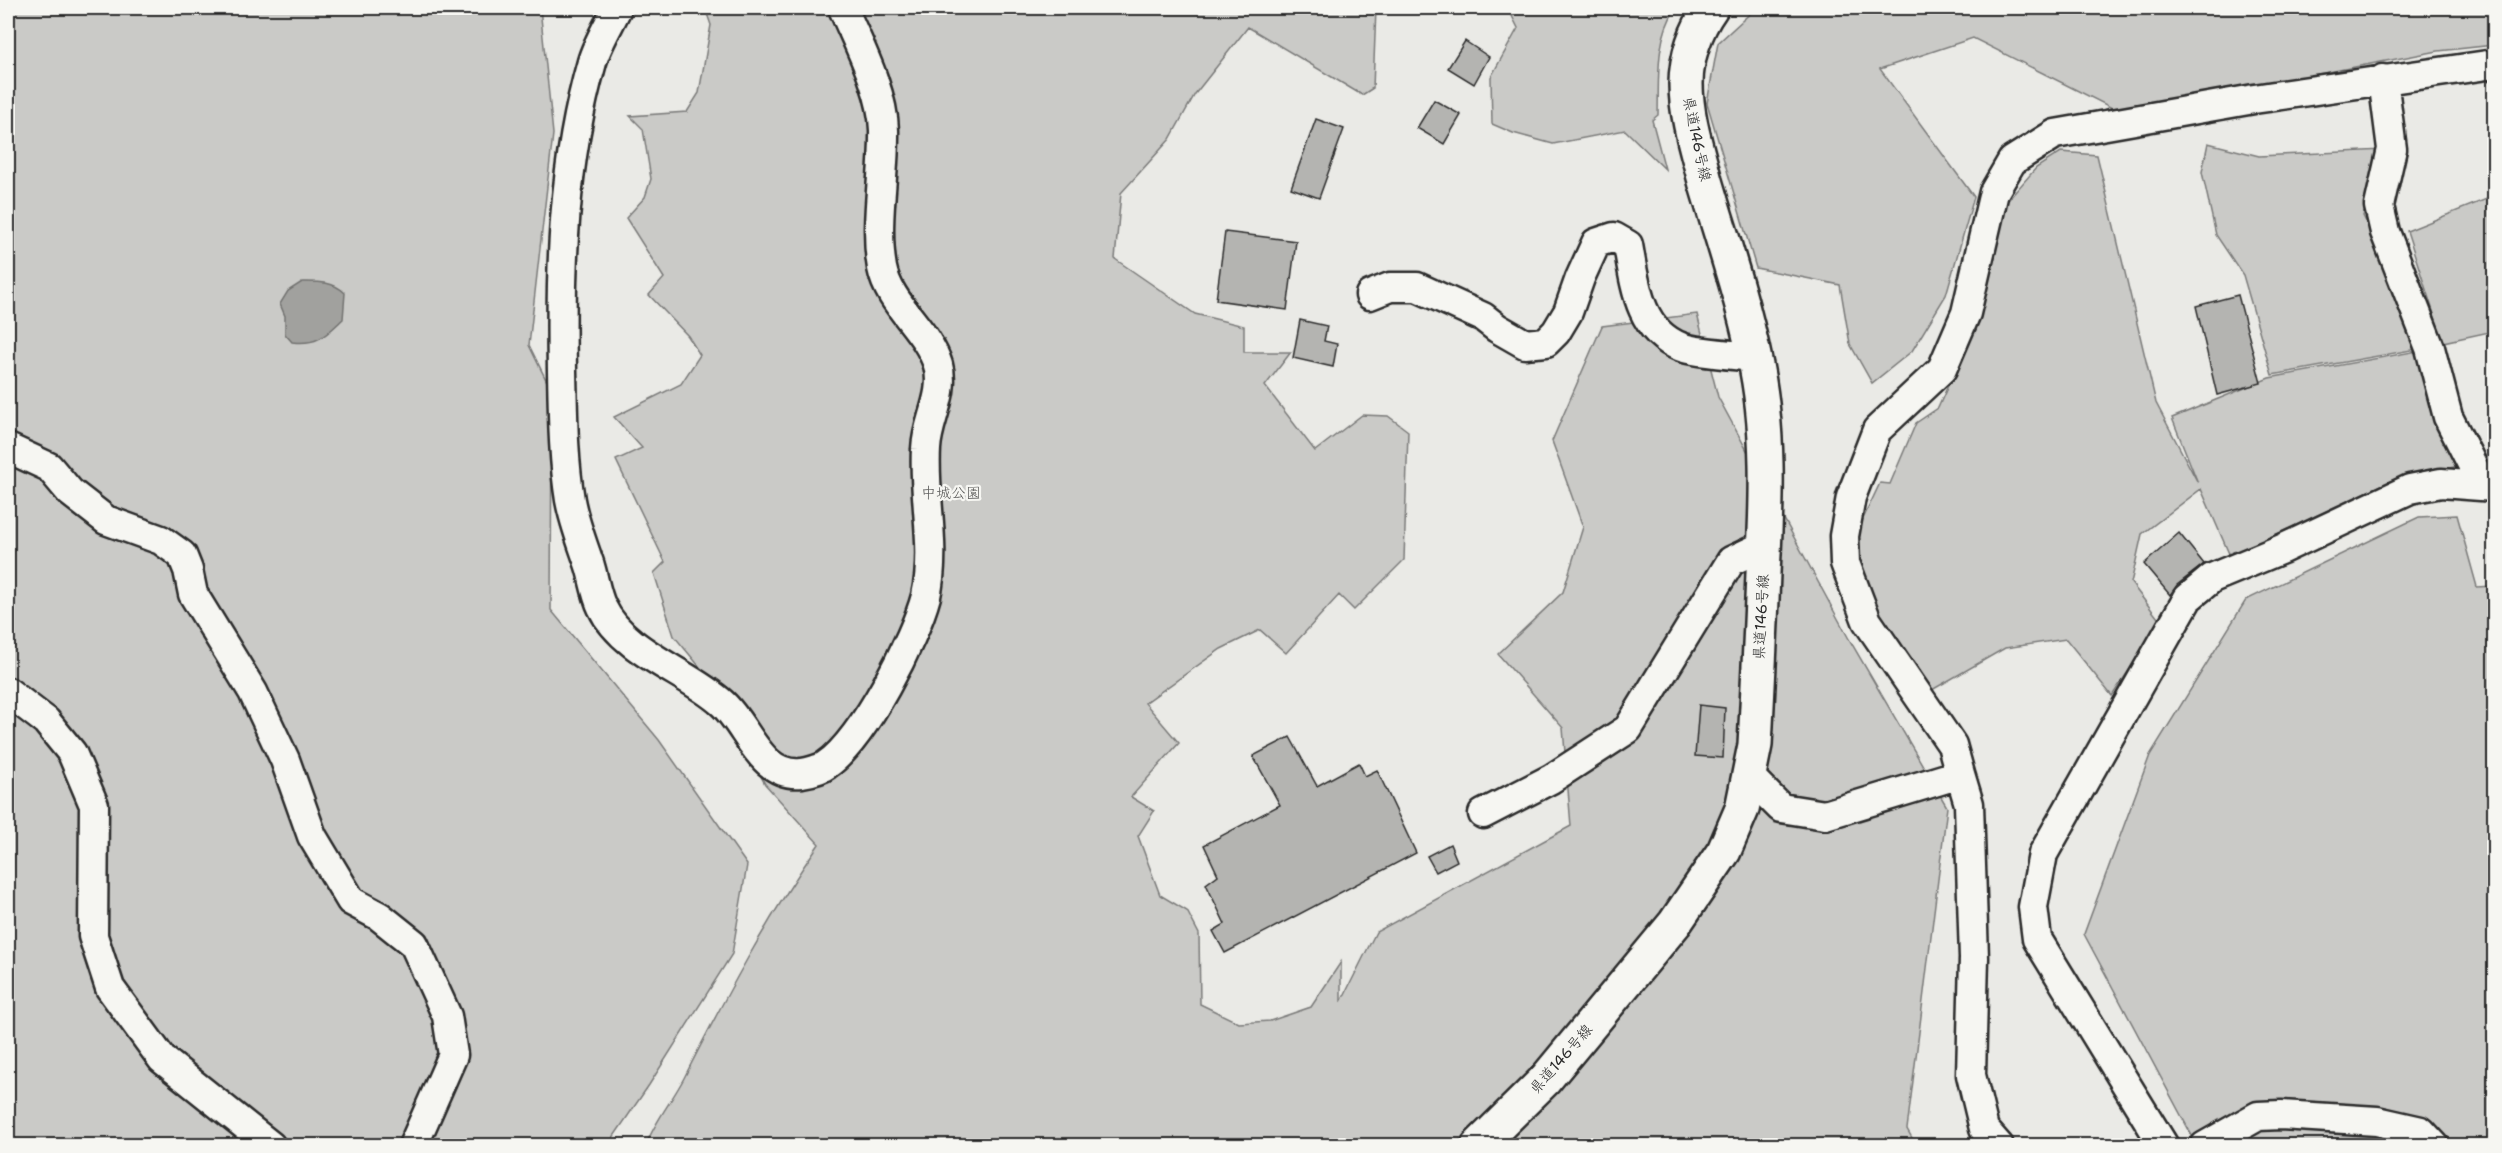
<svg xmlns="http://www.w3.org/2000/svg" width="2502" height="1153" font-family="'Shantell Sans','Klee One',sans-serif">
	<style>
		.green { fill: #cacac7; stroke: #7a7a79; stroke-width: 1.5 }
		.water { fill: #a1a19e; stroke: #727270; stroke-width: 1.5 }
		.building { fill: #b4b4b1; stroke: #2b2b2b; stroke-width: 1.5 }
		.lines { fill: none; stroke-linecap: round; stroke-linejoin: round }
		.minor-casing { stroke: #2b2b2b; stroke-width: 33 }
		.major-casing { stroke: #2b2b2b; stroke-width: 38 }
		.minor { stroke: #f6f6f2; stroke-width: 28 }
		.major { stroke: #f6f6f2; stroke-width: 33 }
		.labels { text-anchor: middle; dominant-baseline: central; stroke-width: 4.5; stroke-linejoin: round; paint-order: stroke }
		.street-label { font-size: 15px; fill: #2b2b2b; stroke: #f6f6f2 }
		.park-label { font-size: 15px; fill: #535352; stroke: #f6f6f2 }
	</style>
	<rect width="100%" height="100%" fill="#eaeae6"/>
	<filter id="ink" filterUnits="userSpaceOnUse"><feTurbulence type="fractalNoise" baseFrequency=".0167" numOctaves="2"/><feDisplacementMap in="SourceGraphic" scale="12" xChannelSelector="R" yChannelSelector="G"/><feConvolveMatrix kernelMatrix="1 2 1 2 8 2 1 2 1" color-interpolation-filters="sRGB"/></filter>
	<g filter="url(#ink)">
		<!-- green -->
		<path class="green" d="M8,8H540L553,134L529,345L552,392L551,610L659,740L747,865L732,954L649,1085L608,1145H8Z
			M705,8H1376L1373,88L1362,95L1248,27L1195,94L1170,139L1121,193L1115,259L1195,314L1244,326V352H1291L1265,386L1315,451L1362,415L1388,416L1408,431L1404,560L1354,610L1339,595L1286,653L1260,630L1221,649L1145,703L1179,743L1131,797L1154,811L1138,836L1160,895L1187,911L1199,934L1200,1004L1239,1023L1270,1021L1311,1007L1341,962V1002L1376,932L1571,826L1563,728L1498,654L1563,592L1583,527L1552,441L1602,326L1697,314L1718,397L1849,639L1947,807L1907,1129L1916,1145H646C655,1121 672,1101 684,1078C724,999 768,917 819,844L765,784L709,678L674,636L654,573L665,562L616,460L642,448L614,417L681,384L700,355L688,336L649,295L664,278L626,218L645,197L651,179L643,129L630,116L687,112L699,93L711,25Z
			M1508,8H1676C1655,39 1659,79 1658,115L1652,120L1665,169L1625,130L1553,144L1513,133L1492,124L1491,77L1518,28Z
			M1756,8H2494V45L2438,51L2120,112L1973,38L1880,69L1974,197L1946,295L1912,351L1872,383L1850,344L1840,285L1756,268L1707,103L1718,43Z
			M2208,143L2259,156L2384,150L2363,216L2380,248L2417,349L2272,375L2243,275L2216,235L2202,172Z
			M2061,152L2097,155L2156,403L2198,483L2172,418L2269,378L2423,350L2463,465L2390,481L2230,556L2201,489L2142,534L2131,583L2161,622L2112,696L2066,639L2005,648L1932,690L1888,625L1882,627L1852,564L1854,538L1880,483L1890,484L1916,423L1938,408L1974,327L2002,207L2036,168Z
			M2494,196V331L2443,342L2407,231Z
			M2457,515L2477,587L2494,586V1145H2197L2084,934L2150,755L2246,600L2419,517Z"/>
		<!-- water -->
		<path class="water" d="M302,282C318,282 333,281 345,293L343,319C325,336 318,345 292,342L285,334V316L280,304L288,291Z"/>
		<!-- building -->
		<path class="building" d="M1465,41L1489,57L1474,84L1448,68Z
			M1434,100L1461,115L1444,144L1417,128Z
			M1316,119L1344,129L1319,198L1291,188Z
			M1225,232L1296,241L1287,310L1216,300Z
			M2238,295L2261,383L2217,395L2196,306Z
			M1300,320L1327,326L1324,341L1337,344L1333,367L1293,358Z
			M2179,533L2204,564L2177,585L2170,595L2144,564Z
			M1699,705L1725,708L1723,758L1695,756Z
			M1290,737L1317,786L1359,763L1365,776L1377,770L1416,853L1225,953L1213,931L1225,924L1206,884L1218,875L1204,845L1280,805L1253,756Z
			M1450,844L1457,861L1436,872L1427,856Z"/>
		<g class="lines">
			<!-- minor casing -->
			<g class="minor-casing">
				<path id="minor" d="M617,8C609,25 597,44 592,62C563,163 560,267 562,371C563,414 563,457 570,500C574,522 583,545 590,566C594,579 596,595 602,607C623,652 688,672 722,703C748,726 760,778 802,773C808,772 821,769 826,765C863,741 915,638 926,596C937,548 923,498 926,449C927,421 946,394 938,365C927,329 889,305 882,268C874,223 885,175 884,130C883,90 858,44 843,8
					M2383,79L2392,149L2379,206L2385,232L2430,348L2448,417L2483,486
					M1370,295L1390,287H1417L1483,317L1497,328L1525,344L1546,342L1556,332L1568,312L1580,278L1596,243L1614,237L1628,245C1635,284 1639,331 1681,347C1696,353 1737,355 1755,357
					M8,448L49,467L70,492L106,520L161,540L182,555L188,570L193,594L253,692L285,760L312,836L351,901L379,916L414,944L447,1016L453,1055L413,1146
					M8,692L46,721L72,753L94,805L93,936L110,988L162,1059L271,1146
					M1960,774L1952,745L1867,621L1845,563L1844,536L1851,497L1877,430L1942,369L1966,313L1994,192L2012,161L2055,134L2254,99L2494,64
					M1750,777L1781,808L1825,815L1960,774L1969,804L1974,958L1971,1075L1984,1129L1999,1146
					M1483,814L1551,779L1628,729L1731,561L1765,545
					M2164,1146L2037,939L2033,907L2043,854L2188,598L2212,578L2282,549L2410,489L2441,483L2494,487
					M2205,1146L2258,1116L2281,1115L2377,1121L2421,1131L2435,1146"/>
			</g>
			<!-- major casing -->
			<g class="major-casing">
				<path id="major" d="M1478,1146L1545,1080L1675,923L1724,851L1742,809L1755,745C1758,687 1761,630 1763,573C1767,501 1770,427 1754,356C1742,297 1722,239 1705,181C1697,150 1686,116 1686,84C1686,57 1696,29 1711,8"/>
			</g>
			<!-- minor -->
			<use href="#minor" class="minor"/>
			<!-- major -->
			<use href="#major" class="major"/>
		</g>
	</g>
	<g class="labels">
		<!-- street labels -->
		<g class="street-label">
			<text transform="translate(1697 139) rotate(78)">県道146号線</text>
			<text transform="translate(1761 617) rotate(-87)">県道146号線</text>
			<text transform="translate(1561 1059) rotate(-49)">県道146号線</text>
		</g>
		<!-- park labels -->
		<g class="park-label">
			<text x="951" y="493">中城公園</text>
		</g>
	</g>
	<!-- margin -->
	<rect width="2502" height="1153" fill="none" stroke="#f6f6f2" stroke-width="30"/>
	<rect x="15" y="15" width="2472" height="1123" fill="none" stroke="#2b2b2b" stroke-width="2" filter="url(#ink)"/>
</svg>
